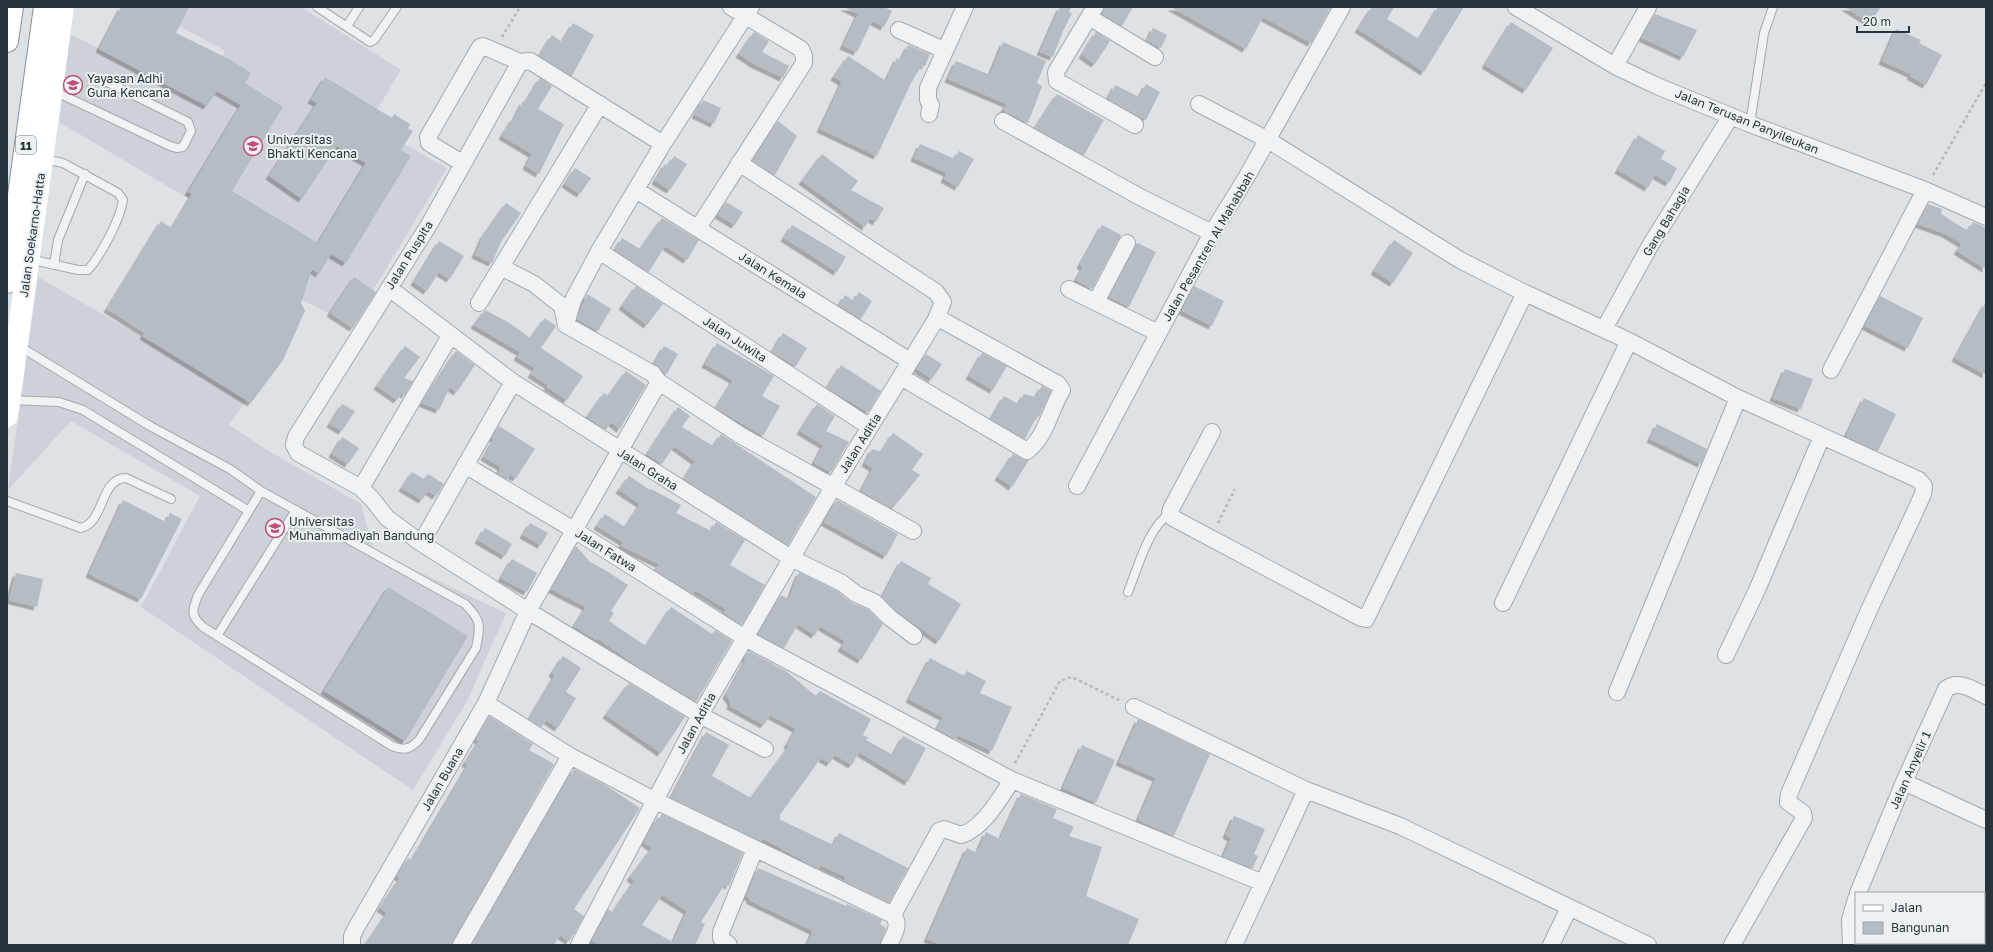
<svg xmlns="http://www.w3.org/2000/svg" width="1993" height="952" font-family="'Golos Text',sans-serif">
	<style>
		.built { fill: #ccd2d7 }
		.building { fill: #b5bcc2; fill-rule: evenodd; filter: url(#shadow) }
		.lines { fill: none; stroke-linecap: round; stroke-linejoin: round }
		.service-casing { stroke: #a3aaaf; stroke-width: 10 }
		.minor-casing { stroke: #a3aaaf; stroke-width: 18 }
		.trunk-casing { stroke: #86929b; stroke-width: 24 }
		.path { stroke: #b4b9bc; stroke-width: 2.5; stroke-dasharray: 3 3; stroke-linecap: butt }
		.service { stroke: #f0f2f4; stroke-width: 8 }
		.minor { stroke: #f0f2f4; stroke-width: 16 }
		.secondary { stroke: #fff; stroke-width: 22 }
		.trunk { stroke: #fff; stroke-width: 22 }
		.labels { text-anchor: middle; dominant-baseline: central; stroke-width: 4; stroke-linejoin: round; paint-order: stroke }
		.shield { fill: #ecf1f3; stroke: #636c72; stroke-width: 1 }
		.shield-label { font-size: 11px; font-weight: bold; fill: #28333b }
		.poi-label { font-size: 12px; fill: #28333b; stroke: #ecf1f3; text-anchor: start }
		.street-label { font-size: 12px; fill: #28333b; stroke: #ecf1f3 }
	</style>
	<defs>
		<filter id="shadow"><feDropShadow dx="-3.5" dy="3.5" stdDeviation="0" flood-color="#0004"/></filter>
	</defs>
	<rect width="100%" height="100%" fill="#dde2e6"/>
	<!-- built -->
	<path class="built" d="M145,7H301L401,70L368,124L447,168L352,325L293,295L304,267L59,122L70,34L202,99L225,51Z
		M38,277L248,398L229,425L267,450L361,504L374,551L506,613L467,701L413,790L141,607L200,496L71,421L8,490Z"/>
	<!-- building -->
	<path class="building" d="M121,7H189L176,33L231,60L251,73L245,83L283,107L232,191L318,243L366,163L337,146L302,199L269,176L317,103L311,100L325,77L392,118L394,114L410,124L408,128L413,131L401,150L411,156L346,263L331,254L319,274L312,269L301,303L305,311L283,360L251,403L143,336L145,333L107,309L161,221L172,228L192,194L188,192L241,105L217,91L207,106L99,49Z
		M844,7H884L892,11L884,27L872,21L857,52L843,46L858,14Z
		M1060,7H1071L1069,12L1072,13L1063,31L1053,57L1040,52Z
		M1104,7H1133L1122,26L1102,14Z
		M1171,7H1331L1311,43L1263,17L1246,49Z
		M1372,7H1394L1387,19L1419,39L1438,7H1464L1424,72L1358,29Z
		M1845,7H1881L1870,23Z
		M1655,14L1697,30L1683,57L1642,38Z
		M1511,22L1553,48L1526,90L1485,65Z
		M573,23L594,35L572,76L539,56L552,35L562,42Z
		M1153,28L1167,35L1161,48L1147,41Z
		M1896,29L1921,40L1919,43L1942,55L1926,85L1910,76L1911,74L1882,61Z
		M754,32L769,41L762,52L789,66L783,78L754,64L739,54Z
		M1096,32L1110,41L1095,64L1082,55Z
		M1003,42L1046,61L1037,83L1042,86L1028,123L1003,110L1007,104L948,79L956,61L990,75Z
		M908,45L930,54L925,66L922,65L911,83L877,156L820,129L842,82L834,77L848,56L886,81L897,58L901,60Z
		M540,78L552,86L538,109L564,124L539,174L526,166L532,154L502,136L513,118L514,119L523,101L525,103Z
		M1146,84L1160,92L1146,120L1108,99L1115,85L1139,97Z
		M1057,94L1104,120L1084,155L1035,128Z
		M703,100L721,108L714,124L695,115Z
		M778,121L797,136L775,175L753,161Z
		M1638,135L1665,151L1661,159L1677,168L1669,183L1655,175L1648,188L1618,170Z
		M920,144L955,159L959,151L974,159L958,187L944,179L947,173L914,158Z
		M822,154L858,181L851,190L884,208L876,222L870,218L865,227L802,181Z
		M674,156L687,164L670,190L655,181L665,164L668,166Z
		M575,168L591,178L580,194L565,184Z
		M726,202L743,212L735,225L718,215Z
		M506,203L521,213L501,242L492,263L475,255L483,236Z
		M1928,204L1942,209L1941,214L1968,231L1973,222L1986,228V269L1957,251L1962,244L1946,234L1918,224Z
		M662,218L699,240L687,260L665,246L649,272L615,250L622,238L640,249Z
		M792,225L846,257L837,272L784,238Z
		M1102,225L1121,235L1092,289L1076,280L1083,267L1080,265Z
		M1394,240L1413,253L1393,283L1374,271Z
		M439,241L464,256L450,279L439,272L427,291L414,282Z
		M1138,243L1156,252L1129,307L1109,297L1136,244Z
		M354,277L376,292L353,328L330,313Z
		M636,286L663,304L647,325L622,306Z
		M1194,286L1224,301L1212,326L1182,311Z
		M859,292L872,301L861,319L839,305L845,295L854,301Z
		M587,294L611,309L598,331L577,319Z
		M1880,296L1923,318L1908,348L1865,326Z
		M1986,302V375L1955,358Z
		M485,310L508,322L530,338L545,318L556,326L541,348L583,376L567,400L547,387L548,385L531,374L535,368L517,357L520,352L474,325Z
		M783,333L807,348L796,366L772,352Z
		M717,343L774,376L762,396L780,406L763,436L716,408L733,380L705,364Z
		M405,346L420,357L404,378L413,381L405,395L402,393L397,400L377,386Z
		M664,346L678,354L667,374L654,364Z
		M456,351L475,365L457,392L450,387L439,410L422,403Z
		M982,353L1007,366L993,390L969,376Z
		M926,354L942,364L932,379L917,369Z
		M841,365L881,391L868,412L827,388Z
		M1785,369L1813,379L1801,409L1773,398Z
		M626,371L646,385L620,429L611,422L606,430L587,417L604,393L608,396Z
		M1042,386L1051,391L1039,417L1037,416L1025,439L991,419L1004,396L1018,404L1024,394L1035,397Z
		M1864,398L1896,414L1878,451L1846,436Z
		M342,404L355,411L342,431L330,424Z
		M817,404L835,416L826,431L849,442L831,472L814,463L823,445L800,431Z
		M678,407L690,416L682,427L713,446L721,434L816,497L788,545L684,479L695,461L674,446L662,464L647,454Z
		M1657,424L1707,449L1701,464L1650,439Z
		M499,426L535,449L516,478L511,475L507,479L498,474L501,467L484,457L494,439L492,438Z
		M893,433L923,454L912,470L920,475L892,509L861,491L873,468L865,463L872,449L881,452Z
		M342,437L359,448L348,464L332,454Z
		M1013,454L1023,459L1029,460L1012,487L998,477Z
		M412,472L424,479L428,474L444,484L436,496L428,491L422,500L402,488Z
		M629,476L650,490L651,489L681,505L676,513L711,531L716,522L745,540L730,565L765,585L742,625L724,613L726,609L695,590L693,594L655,570L659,564L621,546L623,542L597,526L605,514L625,527L640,504L619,490Z
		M123,500L166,522L170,513L182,519L141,599L89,574Z
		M837,500L898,534L886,556L824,522Z
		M530,523L548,533L541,545L523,535Z
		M485,528L512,544L505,556L478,540Z
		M576,546L590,562L605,570L628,585L611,611L614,613L609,621L646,646L671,607L712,634L715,630L732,641L696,702L640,668L597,638L596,640L574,626L586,607L551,589Z
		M512,559L537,573L527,592L501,578Z
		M901,561L931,578L928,584L961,604L939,641L895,610L882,597Z
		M799,572L837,591L852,603L869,610L883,624L861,660L841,648L845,641L820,626L815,635L798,624L784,648L758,634L781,595L789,599Z
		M16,573L43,579L37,607L9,600Z
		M388,587L468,636L405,741L324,691Z
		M749,651L786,671L816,696L820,691L871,719L863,735L868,738L866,740L893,755L903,736L926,748L908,782L859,752L852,765L835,755L830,763L821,758L779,816L781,817L779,819L833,845L839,833L908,868L889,903L844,881L846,877L820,865L818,869L762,838L761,841L671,798L706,732L729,745L712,776L751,798L789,746L787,745L796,729L770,715L764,725L730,706L731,702L726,695L746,659L744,658Z
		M563,656L581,668L566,692L576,698L558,728L546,720L542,727L529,719L555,675L552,673Z
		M930,658L964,676L967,671L986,681L980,693L1012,707L992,751L958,735L956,739L937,729L943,717L909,699Z
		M629,683L685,717L661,753L606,715Z
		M489,716L533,744L529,750L554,764L452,945H365L387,913L380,908L400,878L397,876L408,858L412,860L468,765L465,763L479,741L476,739Z
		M1138,719L1210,754L1174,836L1138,820L1156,778L1119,762Z
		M1082,745L1115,760L1096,803L1063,788Z
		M574,769L605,785L640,808L574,909L584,916L575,932L569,941L560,935L554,945H472Z
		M1021,794L1057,809L1053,818L1074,827L1069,836L1102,847L1086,896L1139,919L1128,945H942L927,939L967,848L977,853L986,832L1000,839Z
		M662,814L743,853L729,886L725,884L701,922L705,924L695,945H600L592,940L608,909L612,912L615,909L634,881L630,877L652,848L644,842L657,818L659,820ZM662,895L687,911L673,942L642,925Z
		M1234,816L1265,829L1254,854L1258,856L1253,868L1223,857L1231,838L1226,835Z
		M758,868L846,906L847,904L882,920L880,924L886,928L880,945H807L813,931L749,900L750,898L746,896Z"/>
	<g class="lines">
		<!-- service casing -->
		<g class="service-casing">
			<path id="service" d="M317,7L370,42L374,40L397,7
				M347,26L359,7
				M54,91L170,146L177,148L183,147L191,131L188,122L107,82
				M1750,124L1764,33L1773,7
				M29,259L78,270H88C101,255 120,220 123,200L118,193L63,163L44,159
				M54,265L58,240L85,174
				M19,346L150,426L230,469L261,491L465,604C481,620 481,625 476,648L419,740C410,749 405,751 392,746L203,627C190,615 192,611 198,595L261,491
				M9,400L59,402L83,410L249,511
				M7,501L81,528C105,522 100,478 126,478L171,499
				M1128,592C1137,570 1149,525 1170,514
				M217,636L296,510"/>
		</g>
		<!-- minor casing -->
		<g class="minor-casing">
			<path id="minor" d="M1095,7L1056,72L1057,81L1135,125
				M1516,7L1615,66L1657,86L1750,124L1925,190L1986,217
				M1089,17L1155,57
				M899,30L944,50
				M1615,66L1648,7
				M600,104L501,267L534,284L562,306L566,325L653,374L659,382
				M1199,104L1268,140L1460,260L1525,293L1629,341L1738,398L1919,480L1924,486L1923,494L1913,516L1869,610L1789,794L1788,802L1803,813L1804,818L1732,945
				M929,114L931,105L928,100V88L965,7
				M1003,121L1140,197L1212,233
				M462,163L429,143L428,137L480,47L483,46L520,62L530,61L663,144
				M636,190L910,361
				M698,228L804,63V56L801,49L731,7
				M599,251L870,427
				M389,288L513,382L791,558L842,583L856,594L874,602L889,617L914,636
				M1069,289L1158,333
				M1096,302L1127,243
				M479,303L501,267
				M567,321L573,300L599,251L663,144L751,7
				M1604,329L1651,244L1731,116
				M450,336L361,488L373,500L387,518L421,543L528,611L659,382L740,435L913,531
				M1831,370L1925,190
				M901,377L1027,451C1046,437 1050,410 1062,390L1058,384L940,319L935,321
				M1212,432L1171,509L1170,514L1173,518L1361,618L1366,619L1525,293
				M465,465L574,530L745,638L1012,780L1263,883L1234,945
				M1077,486L1212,233L1246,178L1342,7
				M361,488L298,453L294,445L296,437L430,223L520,62
				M421,543L513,382
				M1503,603L1629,341
				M1726,655L1757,590L1822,436
				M1617,692L1738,398
				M486,703L570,756L654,800L893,915C901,925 894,934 889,945
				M1134,707L1306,790L1400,826L1648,945
				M1904,782L1986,820
				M1263,883L1306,790
				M1858,893L1904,782L1946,689C1959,679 1973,690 1986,696
				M893,915L939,831L944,829L961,835C983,829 1000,798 1012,780
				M352,945V936L356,928L486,703L528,611L700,715L765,749
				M461,945L570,756
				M579,945L700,715L833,487L935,321L943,302L936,292L739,163
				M729,945L721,938V932L755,849
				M1551,945L1569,908
				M1851,945L1850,920L1856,899"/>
		</g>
		<!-- trunk casing -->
		<g class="trunk-casing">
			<path id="trunk" d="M7,41L12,7
				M7,282L45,7"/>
		</g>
		<!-- path -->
		<path class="path" d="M502,37L520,7
			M1933,175L1986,83
			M1218,523L1235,489
			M1015,763L1060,681L1071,677L1076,679L1119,700"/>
		<!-- service -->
		<use href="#service" class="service"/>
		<!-- minor -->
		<use href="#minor" class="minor"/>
		<!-- secondary -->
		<path class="secondary" d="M7,416L63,7"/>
		<!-- trunk -->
		<use href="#trunk" class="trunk"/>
	</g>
	<!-- icons -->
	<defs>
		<g id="university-ring" transform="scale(1)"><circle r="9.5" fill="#ecf1f3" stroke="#c04d75" stroke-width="1.5"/><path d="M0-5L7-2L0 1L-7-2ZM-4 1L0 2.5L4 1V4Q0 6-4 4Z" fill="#c04d75"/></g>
	</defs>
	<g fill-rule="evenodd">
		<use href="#university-ring" x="73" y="85"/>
		<use href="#university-ring" x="253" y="146"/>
		<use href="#university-ring" x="275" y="528"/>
	</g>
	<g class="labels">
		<!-- shield labels -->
		<rect class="shield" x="16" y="136" width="20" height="18" rx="3"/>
		<g class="shield-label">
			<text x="26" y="145">11</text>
		</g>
		<!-- poi labels -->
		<g class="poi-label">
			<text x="87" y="78">Yayasan Adhi<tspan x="87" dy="14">Guna Kencana</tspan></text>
			<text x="267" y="139">Universitas<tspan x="267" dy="14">Bhakti Kencana</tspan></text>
			<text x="289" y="521">Universitas<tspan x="289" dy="14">Muhammadiyah Bandung</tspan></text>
		</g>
		<!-- street labels -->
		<g class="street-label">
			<text transform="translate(1747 121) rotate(22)">Jalan Terusan Panyileukan</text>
			<text transform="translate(1666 221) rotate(-59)">Gang Bahagia</text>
			<text transform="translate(32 235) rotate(-82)">Jalan Soekarno-Hatta</text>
			<text transform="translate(1208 246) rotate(-60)">Jalan Pesantren Al Mahabbah</text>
			<text transform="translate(409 255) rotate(-58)">Jalan Puspita</text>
			<text transform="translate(773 275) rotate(32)">Jalan Kemala</text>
			<text transform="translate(735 339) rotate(33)">Jalan Juwita</text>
			<text transform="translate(860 443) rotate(-58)">Jalan Aditia</text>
			<text transform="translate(648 469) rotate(32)">Jalan Graha</text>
			<text transform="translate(606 550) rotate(32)">Jalan Fatwa</text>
			<text transform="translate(696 723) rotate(-61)">Jalan Aditia</text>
			<text transform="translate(1910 770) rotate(-66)">Jalan Anyelir 1</text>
			<text transform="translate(442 779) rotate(-60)">Jalan Buana</text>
		</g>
	</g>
	<!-- border -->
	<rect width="1993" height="952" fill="none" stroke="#28333b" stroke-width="16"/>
	<!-- legend -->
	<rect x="1855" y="892" width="130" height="52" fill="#ecf1f3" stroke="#9ea5a9"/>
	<rect x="1863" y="905" width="20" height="6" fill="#ffffff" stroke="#9ea5a9"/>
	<text x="1891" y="912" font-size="12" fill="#28333b">Jalan</text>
	<rect x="1863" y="922" width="20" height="12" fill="#b5bcc2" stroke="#9ea5a9"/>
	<text x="1891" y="932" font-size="12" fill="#28333b">Bangunan</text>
	<!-- scale -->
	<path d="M1857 26v6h52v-6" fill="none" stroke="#28333b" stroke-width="2"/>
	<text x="1863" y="26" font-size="12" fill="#28333b" stroke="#ecf1f3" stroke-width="3" paint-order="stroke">20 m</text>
</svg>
